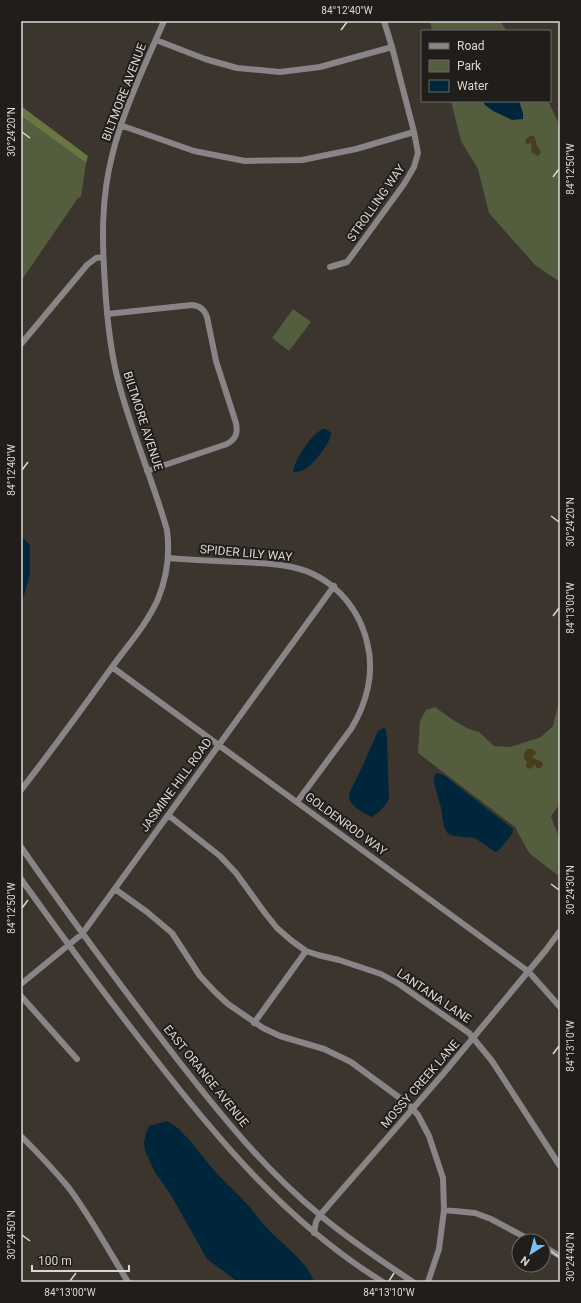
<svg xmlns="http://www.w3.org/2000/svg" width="581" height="1303" font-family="Roboto,sans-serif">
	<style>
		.green { fill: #545d3d }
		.forest { fill: #697642 }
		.sand { fill: #463e1d }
		.water { fill: #00263c }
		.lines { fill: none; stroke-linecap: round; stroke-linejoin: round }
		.minor { stroke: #898486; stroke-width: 6 }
		.ticks { fill: none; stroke: #dbd8d3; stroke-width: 1.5 }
		.labels { text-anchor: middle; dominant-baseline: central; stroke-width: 4; stroke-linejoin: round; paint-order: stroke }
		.street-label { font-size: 12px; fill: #dbd8d3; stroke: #201d1a }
		.neatline { fill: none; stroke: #dbd8d3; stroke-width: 1.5 }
		.ticks-label { font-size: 10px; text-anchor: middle; fill: #dbd8d3 }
	</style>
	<rect width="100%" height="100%" fill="#3b352e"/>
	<!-- green -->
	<path class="green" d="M430,21H500L507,31H432Z
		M451,101H548L560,126V282L535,265L489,213L478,169L461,141Z
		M21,116L86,163L81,197L78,198L21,281Z
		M293,309L311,322L289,351L272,338Z
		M560,697V804L551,816L554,825L560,838V877L529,853L515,827L418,753L420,721L426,710L435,707L453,720L467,728L479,732L494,746L510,747L541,737L553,726Z"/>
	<!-- forest -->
	<path class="forest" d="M21,106L88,156L86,163L21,116Z"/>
	<!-- sand -->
	<path class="sand" d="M530,136H534C536,139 536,142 537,146C539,149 540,149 541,153L538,156L531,152L532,147L531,143L527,144L525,142L526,139Z
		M527,749H533L535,751L536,754L533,756V758L542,762L543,764L541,768H537L535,765L533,766L531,769L526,767L527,761L524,759V754Z"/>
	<!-- water -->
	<path class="water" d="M483,101H519L523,113V119L512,120L493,111L485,105Z
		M324,429L328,430L331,433C332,440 315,462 309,466C305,470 300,472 294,472L293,471C294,461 314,430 324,429Z
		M21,536L30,545V574L21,606Z
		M384,728L386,730L387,739L389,800C384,806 378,815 371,817C362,811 348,806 349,794L363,765L378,731Z
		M437,773L445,776L513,829L512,834L499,850L496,852L494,851L475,838L454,836L448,834L444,827L441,808L434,783L435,774Z
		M167,1121C180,1126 198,1151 207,1162C220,1178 235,1191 249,1206C255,1213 260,1221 266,1227C280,1243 308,1261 314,1282H238L207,1259L172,1197L155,1172L145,1151L144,1142L146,1133L149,1126Z"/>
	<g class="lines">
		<!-- minor -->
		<path class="minor" d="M156,40L205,59L237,68L280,72L320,67L392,47
			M120,125L194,151L245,161L302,160L356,149L414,132
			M330,267L347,262L356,250L404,184L414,167L418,153L414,132L392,47L384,21
			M107,314L192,305C200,306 204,309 207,317L216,361L236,423C238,433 236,439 227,444L147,471
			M21,344L87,265L96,258L103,257
			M168,558C192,560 217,561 241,562C258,563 276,563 292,567C330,575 358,605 367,642C375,672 367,703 351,729L297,802
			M112,667L529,972L560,1007
			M21,790C52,750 82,709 112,667C128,645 147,624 158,599C167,577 170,553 167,530C153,481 132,433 119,384C110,351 107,319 105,285C102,242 101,199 112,156C123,110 145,65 164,21
			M168,815L220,856L236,873L265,913L277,928L292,941L306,951L318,955L339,960L381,974L399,984L469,1033L492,1061L560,1166
			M21,847C71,919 123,989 177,1059C220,1114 265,1170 320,1215C349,1240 382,1261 413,1282
			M21,879C64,939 107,998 153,1056C219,1141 290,1225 383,1282
			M115,889L147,912L172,933L200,976L215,992L228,1004L263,1028L280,1036L324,1049L351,1062L408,1104L418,1115L429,1136L443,1178L444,1210L439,1249L428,1282
			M21,984L82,934L334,586
			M21,996L77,1059
			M254,1023L306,951
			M21,1136C38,1153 54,1170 69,1188C91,1218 109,1251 128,1282
			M444,1210L475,1213L491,1219L532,1241
			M314,1233L316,1222L320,1215L443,1074L546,950L560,931
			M543,1246L560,1256"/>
	</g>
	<!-- ticks -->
	<path class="ticks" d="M341,30L347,22M22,132L30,138M553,177L559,169M22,470L28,462M551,516L559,522M553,616L559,608M551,884L559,890M22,908L28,900M553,1054L559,1046M22,1235L30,1241M551,1251L559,1257M70,1281L76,1273M389,1281L394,1273"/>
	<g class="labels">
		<!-- street labels -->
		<g class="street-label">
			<text transform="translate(124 92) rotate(-69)">BILTMORE AVENUE</text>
			<text transform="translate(376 203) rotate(-55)">STROLLING WAY</text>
			<text transform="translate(143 421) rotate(72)">BILTMORE AVENUE</text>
			<text transform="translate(246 553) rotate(5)">SPIDER LILY WAY</text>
			<text transform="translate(176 785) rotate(-54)">JASMINE HILL ROAD</text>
			<text transform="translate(346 824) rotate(36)">GOLDENROD WAY</text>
			<text transform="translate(434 996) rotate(34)">LANTANA LANE</text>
			<text transform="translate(206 1076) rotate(51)">EAST ORANGE AVENUE</text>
			<text transform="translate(420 1084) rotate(-49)">MOSSY CREEK LANE</text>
		</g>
	</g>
	<!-- border -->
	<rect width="581" height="1303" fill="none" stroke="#201d1a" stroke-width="44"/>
	<!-- legend -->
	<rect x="421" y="30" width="130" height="72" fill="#201d1a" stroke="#6b6864"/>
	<rect x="429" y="43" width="20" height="6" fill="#898486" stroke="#6b6864"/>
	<text x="457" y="50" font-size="12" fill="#dbd8d3">Road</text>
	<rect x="429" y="60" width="20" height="12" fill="#545d3d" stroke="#6b6864"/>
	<text x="457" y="70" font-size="12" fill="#dbd8d3">Park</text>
	<rect x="429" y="80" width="20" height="12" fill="#00263c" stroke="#6b6864"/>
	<text x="457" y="90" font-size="12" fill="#dbd8d3">Water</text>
	<!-- north arrow -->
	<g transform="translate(531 1253) rotate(216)"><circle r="19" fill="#201d1a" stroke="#6b6864"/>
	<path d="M0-3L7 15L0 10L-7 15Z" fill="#77bff7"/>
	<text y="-6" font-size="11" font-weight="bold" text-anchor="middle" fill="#dbd8d3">N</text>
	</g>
	<!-- scale -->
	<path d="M32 1265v6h97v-6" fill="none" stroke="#dbd8d3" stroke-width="2"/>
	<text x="38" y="1265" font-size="12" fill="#dbd8d3" stroke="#201d1a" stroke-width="3" paint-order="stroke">100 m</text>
	<rect x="22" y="22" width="537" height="1259" class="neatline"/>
	<g class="ticks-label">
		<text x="347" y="14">84°12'40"W</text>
		<text transform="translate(11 132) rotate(-90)" y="4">30°24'20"N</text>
		<text transform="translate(570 169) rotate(-90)" y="4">84°12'50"W</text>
		<text transform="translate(11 470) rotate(-90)" y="4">84°12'40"W</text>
		<text transform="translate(570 522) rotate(-90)" y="4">30°24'20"N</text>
		<text transform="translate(570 608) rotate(-90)" y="4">84°13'00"W</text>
		<text transform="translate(570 890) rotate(-90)" y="4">30°24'30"N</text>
		<text transform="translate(11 908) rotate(-90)" y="4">84°12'50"W</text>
		<text transform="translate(570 1046) rotate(-90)" y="4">84°13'10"W</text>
		<text transform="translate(11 1235) rotate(-90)" y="4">30°24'50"N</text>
		<text transform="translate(570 1257) rotate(-90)" y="4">30°24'40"N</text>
		<text x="70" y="1296">84°13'00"W</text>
		<text x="389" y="1296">84°13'10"W</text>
	</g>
</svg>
